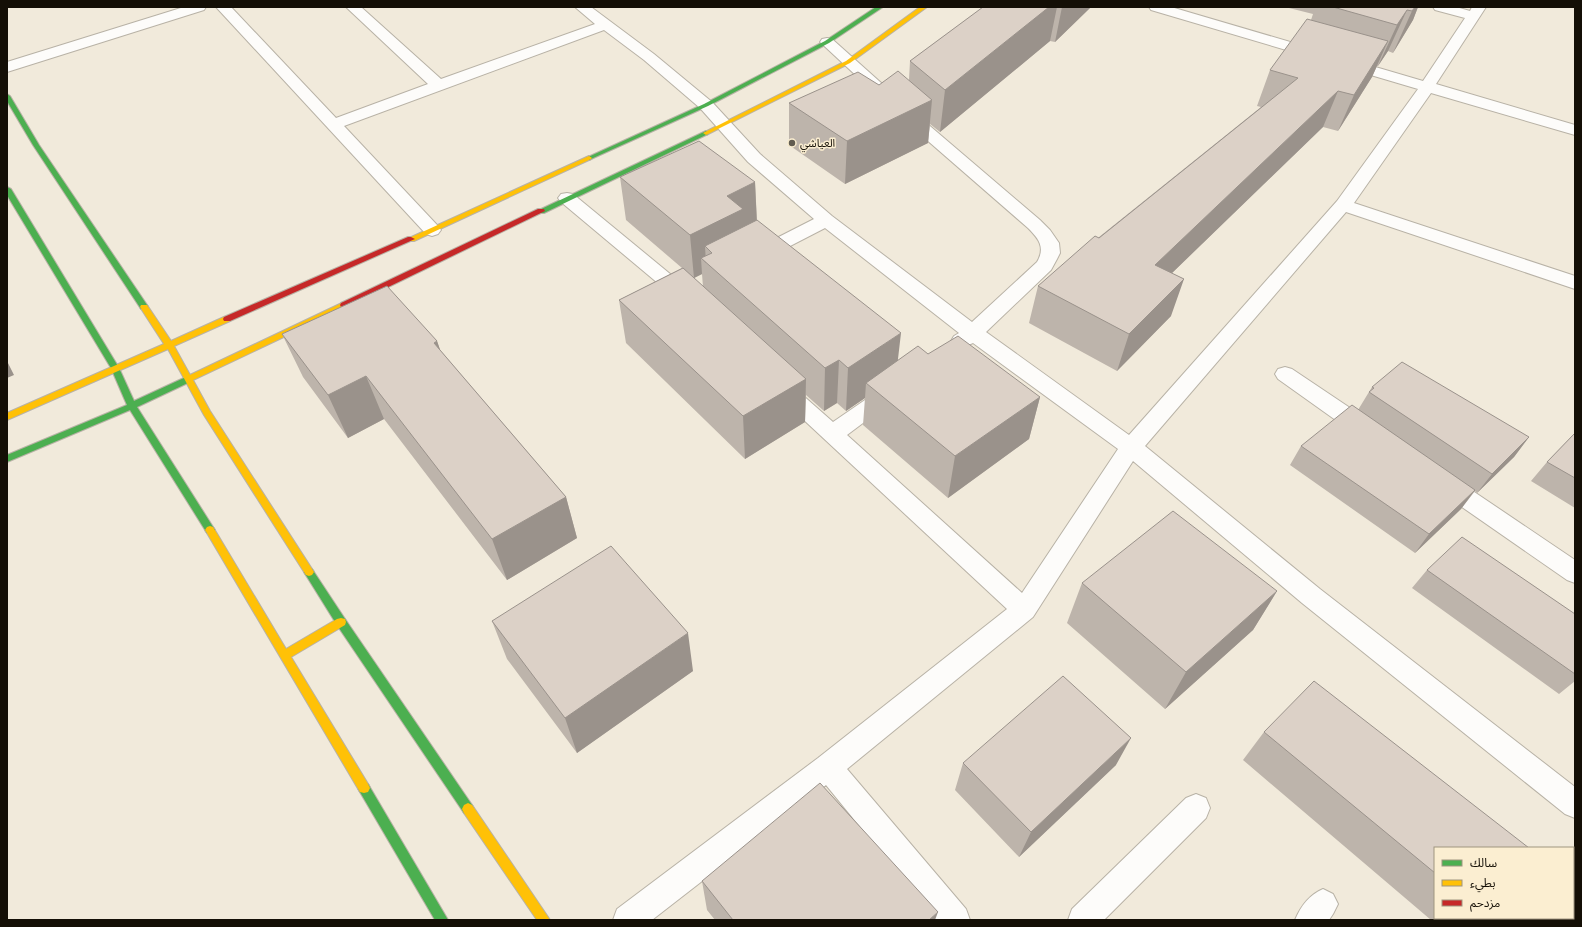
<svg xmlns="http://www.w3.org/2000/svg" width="1582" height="927" font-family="Ubuntu,'Noto Sans Arabic',sans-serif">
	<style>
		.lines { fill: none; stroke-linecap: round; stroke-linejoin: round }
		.street-casing { stroke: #b8b2a6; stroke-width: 2 }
		.fast-casing { stroke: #b8b2a6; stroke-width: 2 }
		.slow-casing { stroke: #b8b2a6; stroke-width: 2 }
		.jam-casing { stroke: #b8b2a6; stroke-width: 2 }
		.street { fill: #fdfcfa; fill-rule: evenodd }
		.fast { fill: #4caf50; fill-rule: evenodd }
		.slow { fill: #ffc107; fill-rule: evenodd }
		.jam { fill: #c62828; fill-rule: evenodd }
		.wall { fill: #bdb4ab; fill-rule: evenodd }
		.shaded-wall { fill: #9a928b }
		.building { fill: #dcd1c7; stroke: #9a928b }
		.poi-dot { fill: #615c51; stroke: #fbeed1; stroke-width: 1.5 }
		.labels { text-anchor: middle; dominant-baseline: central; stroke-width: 3; stroke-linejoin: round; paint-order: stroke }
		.far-poi-label { font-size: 11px; fill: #140f06; stroke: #fbeed1; text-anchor: start }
	</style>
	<rect width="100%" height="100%" fill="#f1eadb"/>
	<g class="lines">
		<!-- street casing -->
		<g class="street-casing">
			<path id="street" d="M184,7H206L204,10L7,72V62Z
				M216,7H231L336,118L428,84L346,7H361L441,79L595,24L575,7H591L654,54L712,102L760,154L832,216L972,322L1037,262C1046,247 1038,238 1028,228L905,121L820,42L822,39L827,38L832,39L917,115L1040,220L1050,230L1059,243L1060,253L1057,259L1051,270L986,332L1129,435L1337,201L1418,89L1151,10L1149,7H1171L1423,81L1465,18L1435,10L1433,7H1456L1470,11L1472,7H1486L1436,84L1575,125V135L1431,93L1354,203L1575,276V289L1346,212L1145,446L1320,589L1575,787V818L1565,814L1302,603L1133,461L1033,617L847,769L966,909L970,920H936L826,785L652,920H613L617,909L818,758L1007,609L777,395L774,390L777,385L784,383L791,385L833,422L881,389L888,386L895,389L898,394L895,399L847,435L1022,593L1118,449L973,343L961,348L954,346L951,341L954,336L959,333L825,228L765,259L758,261L751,259L749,255L751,251L814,219L748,162L700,108L644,60L604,30L344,126L438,226L441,230L438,234L432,236L426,234Z
				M567,193L573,194L692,292L695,296L692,300L685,302L678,300L561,202L558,198L561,194Z
				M1285,367L1292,369L1374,424L1377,430L1374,436L1366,438L1358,436L1278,379L1275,374L1278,369Z
				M1444,474L1452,477L1575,560V583L1567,580L1436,489L1433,483L1436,477Z
				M1196,794L1206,798L1210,808L1206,818L1104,920H1068L1072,909L1186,798Z
				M1323,889L1333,894L1338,904L1333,914L1329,920H1295C1301,906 1309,895 1323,889Z"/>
		</g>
		<!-- fast casing -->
		<g class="fast-casing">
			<path id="fast" d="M876,7H883L829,43L708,106L591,159L589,160L586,158L704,104L825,41Z
				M7,94L10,96L39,145L147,305L148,307L147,309H141L33,145L7,101Z
				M706,131L708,132V134L544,213H538L537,211Z
				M7,187L11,189L119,368L134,401L186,377H192L193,379L192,381L137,407L213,527L215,530L213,533H207L130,410L7,462V455L127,405L111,368L7,195Z
				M309,568L312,569L345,619L472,805L474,809L472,813L468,815L464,813L337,625L304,572L306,569Z
				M364,783L368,784L448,920H435L360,792L358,788L360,784Z"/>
		</g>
		<!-- slow casing -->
		<g class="slow-casing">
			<path id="slow" d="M920,7H927L850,63L706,135L703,133L846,61Z
				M589,156L592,158L591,159L414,241H411L407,239Z
				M344,302L347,303L348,305L347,307L193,380L210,411L312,569L314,572L312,575L309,576L306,575L204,415L168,349L7,420V413L164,344L140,307L141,305H147L171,341L224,317H230L231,319L230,321L174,346L190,375Z
				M210,526L213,527L286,649L337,619L341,618L345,619L346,622L345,625L291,657L368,784L370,788L368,792L364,793L360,792L207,533L205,530L207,527Z
				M468,803L472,805L550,920H537L464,813L462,809L464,805Z"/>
		</g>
		<!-- jam casing -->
		<g class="jam-casing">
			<path id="jam" d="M538,209H544L545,211L347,307H341L340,305L341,303Z
				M408,237H411L415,239L230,321H224L223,319L224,317Z"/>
		</g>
		<!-- street -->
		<use href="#street" class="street"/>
		<!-- fast -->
		<use href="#fast" class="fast"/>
		<!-- slow -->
		<use href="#slow" class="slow"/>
		<!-- jam -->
		<use href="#jam" class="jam"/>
	</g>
	<!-- wall -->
	<path class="wall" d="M981,7H1091L1055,42L1050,41L940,132L930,124L928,143L845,184L789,145V103L879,85L909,80L910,61L981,9Z
		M1285,7H1418L1413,20L1393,53L1388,51L1378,66H1377L1372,77L1338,131L1323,127L1172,273L1171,316L1117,371L1029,323L1038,286L1261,107L1257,106L1270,70L1311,20L1313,14Z
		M620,177L755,182L757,221L898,360L928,354L1040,397L1029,439L948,498L863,425L865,398L846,411L837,403L824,411L806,395L805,422L745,459L626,343L619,300L682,268L626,220ZM702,274L703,287L694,278Z
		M282,334L437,341L440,350L566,497L577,538L507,580L384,419L348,438L303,377Z
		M1372,387L1529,437L1514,457L1477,493L1475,491L1461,509L1415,553L1290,465L1301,446L1358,410Z
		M1575,433V508L1531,481L1547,462Z
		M1427,570L1575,614V681L1559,694L1412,588Z
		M1082,583L1277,591L1253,630L1165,709L1067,623Z
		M492,621L693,671L577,753L507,659Z
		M1264,732L1435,848V918H1573L1575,920H1431L1243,760Z
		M963,763L1116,765L1019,857L955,790Z
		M702,881L935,920H715L707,910Z"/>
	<!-- shaded-wall -->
	<path class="shaded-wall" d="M1049,7H1057L1050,41L940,132L945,90Z
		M1062,7H1091L1055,42Z
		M1415,7H1418L1413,20L1393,53L1412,11Z
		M1407,10L1388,51L1378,66L1397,25Z
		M1388,41L1372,77L1338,131L1354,95Z
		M1338,91L1323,127L1142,302L1155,265Z
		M932,100L928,143L845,184L847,141Z
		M755,182L757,226L712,253L705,246L706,263L701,258L702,274L694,278L690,235L727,196Z
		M1184,279L1171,316L1117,371L1129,334Z
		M901,333L896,376L866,383L865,398L846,411L848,368Z
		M437,341L452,384L434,343Z
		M839,360L837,403L824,411L825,368Z
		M7,361L14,375L7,378Z
		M366,376L384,419L348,438L328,395Z
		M806,379L805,422L745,459L743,416Z
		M1040,397L1029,439L948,498L955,456Z
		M1529,437L1514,457L1477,493L1492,474Z
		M1475,490L1461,509L1415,553L1429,534Z
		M566,497L577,538L507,580L492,539Z
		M1277,591L1253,630L1165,709L1186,672Z
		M688,633L693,671L577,753L565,718Z
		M1131,738L1116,765L1019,857L1031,832Z
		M938,912L935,920H929Z"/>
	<!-- building -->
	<path class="building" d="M983,7H1049L945,90L910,61Z
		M1333,7H1415L1412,11L1407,10L1397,25Z
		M1307,19L1388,41L1354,95L1338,91L1155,265L1184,279L1129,334L1038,286L1095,236L1099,238L1298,78L1270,70Z
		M898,71L932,100L847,141L789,103L858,72L879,85Z
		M699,141L755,182L727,196L743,209L690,235L620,177Z
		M757,220L901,333L848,368L839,360L825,368L701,258L712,253L705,246Z
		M683,268L806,379L743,416L619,300Z
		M387,286L437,341L434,343L566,497L492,539L366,376L328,395L282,334Z
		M958,336L1040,397L955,456L866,383L918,346L928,354Z
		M1402,362L1529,437L1492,474L1369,392L1374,388L1372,387Z
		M1352,405L1475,490L1429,534L1301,446Z
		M1575,433V478L1547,462Z
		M1173,511L1277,591L1186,672L1082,583Z
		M1462,537L1575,614V674L1427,570Z
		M611,546L688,633L565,718L492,621Z
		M1063,676L1131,738L1031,832L963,763Z
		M1314,681L1529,848H1435V873L1264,732Z
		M820,783L938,912L929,920H733L702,881Z
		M1573,882L1575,884V920H1491L1489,918H1573Z"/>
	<!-- markers -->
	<circle class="poi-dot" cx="792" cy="143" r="4"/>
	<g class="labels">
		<!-- far-poi labels -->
		<g class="far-poi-label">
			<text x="800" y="143">العياشي</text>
		</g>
	</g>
	<!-- border -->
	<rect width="1582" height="927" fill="none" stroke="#140f06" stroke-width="16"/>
	<!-- legend -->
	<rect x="1434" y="847" width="140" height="72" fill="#fbeed1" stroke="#9f9580"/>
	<rect x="1442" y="860" width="20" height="6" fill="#4caf50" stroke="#9f9580"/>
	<text x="1470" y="867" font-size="12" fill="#140f06">سالك</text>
	<rect x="1442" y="880" width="20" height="6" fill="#ffc107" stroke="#9f9580"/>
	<text x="1470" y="887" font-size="12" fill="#140f06">بطيء</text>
	<rect x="1442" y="900" width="20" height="6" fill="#c62828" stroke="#9f9580"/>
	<text x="1470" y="907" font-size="12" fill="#140f06">مزدحم</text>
</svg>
